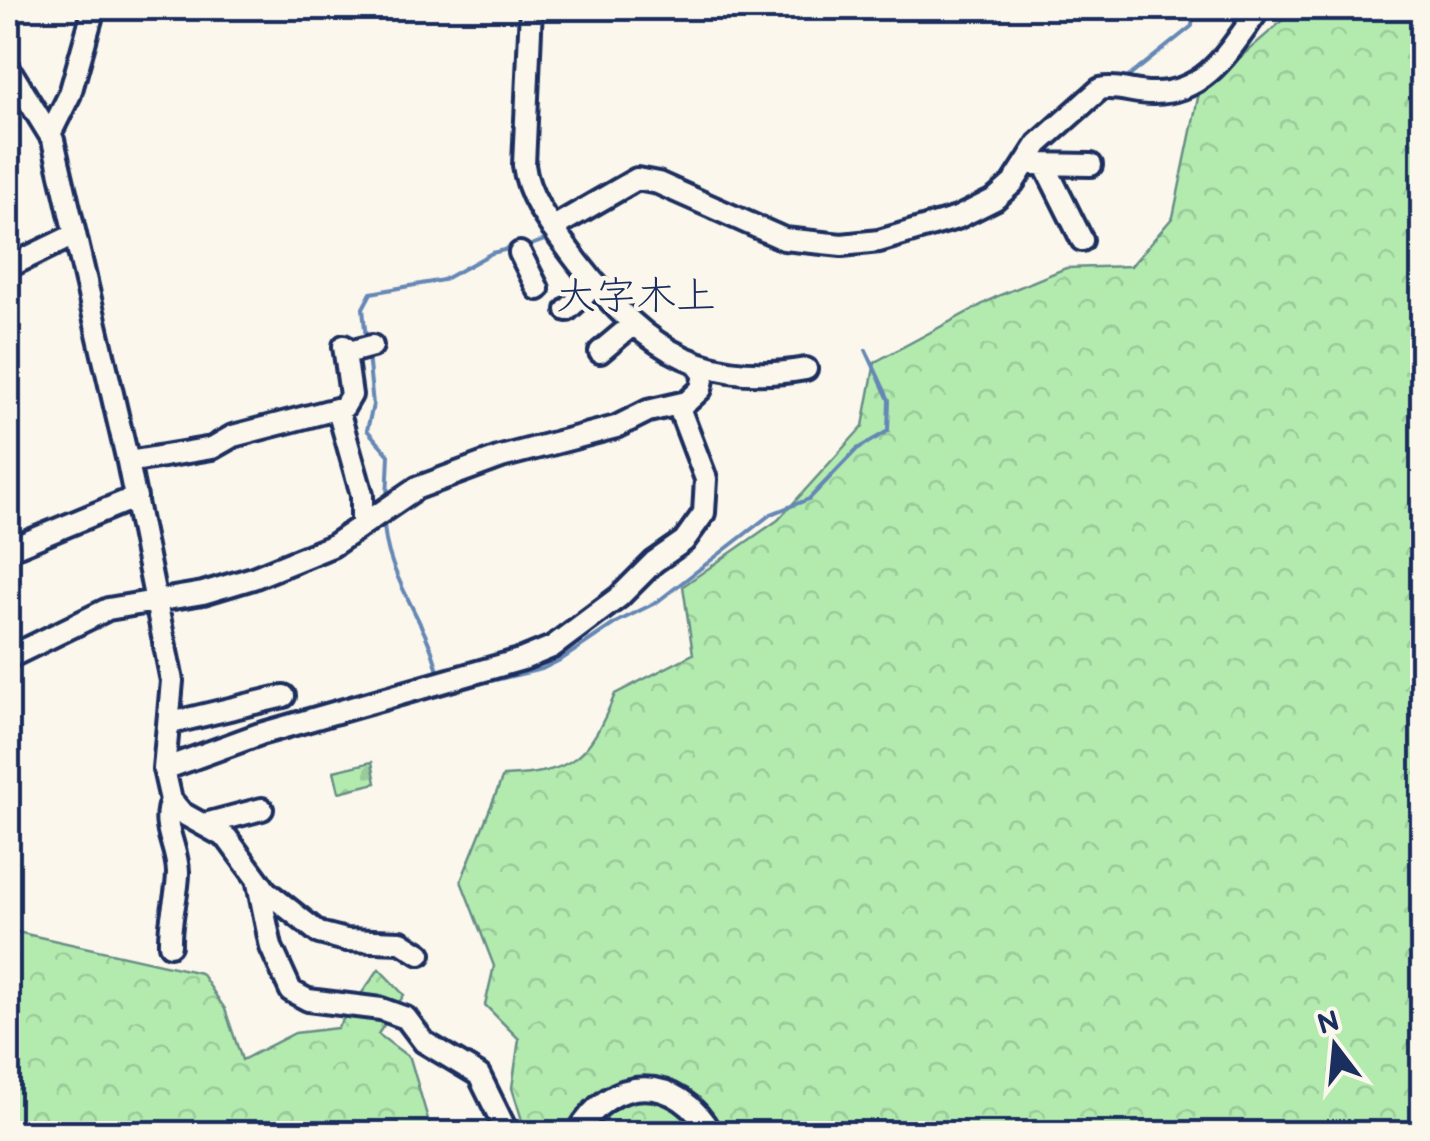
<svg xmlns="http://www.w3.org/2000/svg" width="1430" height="1141" font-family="'Balsamiq Sans','Klee One',sans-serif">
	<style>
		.forest { fill: url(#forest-crowns); stroke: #678d86; stroke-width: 2.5 }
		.cemetery { fill: url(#cemetery-stones); stroke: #678d86; stroke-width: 2.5 }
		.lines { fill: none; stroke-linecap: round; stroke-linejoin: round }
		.stream { stroke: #6587b5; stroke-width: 4 }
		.minor-casing { stroke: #1b2f5e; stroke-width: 28 }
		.minor { stroke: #fbf7ec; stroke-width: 20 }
		.labels { text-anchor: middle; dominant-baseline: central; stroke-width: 9; stroke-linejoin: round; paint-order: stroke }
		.quarter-label { font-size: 40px; fill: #1b2f5e; stroke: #fbf7ec }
	</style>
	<defs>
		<pattern id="forest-crowns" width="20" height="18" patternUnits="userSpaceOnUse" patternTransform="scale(2.5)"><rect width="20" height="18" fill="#b3ebaf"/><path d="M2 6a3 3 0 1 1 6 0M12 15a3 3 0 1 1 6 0" fill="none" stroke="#99ca99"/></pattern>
		<pattern id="cemetery-stones" width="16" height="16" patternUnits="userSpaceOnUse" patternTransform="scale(2.5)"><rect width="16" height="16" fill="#b3ebaf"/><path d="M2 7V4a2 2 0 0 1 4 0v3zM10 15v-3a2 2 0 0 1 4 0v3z" fill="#99ca99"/></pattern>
	</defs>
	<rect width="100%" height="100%" fill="#fbf7ec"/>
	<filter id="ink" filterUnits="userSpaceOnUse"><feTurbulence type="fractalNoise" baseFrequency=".01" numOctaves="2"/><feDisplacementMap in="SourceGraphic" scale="20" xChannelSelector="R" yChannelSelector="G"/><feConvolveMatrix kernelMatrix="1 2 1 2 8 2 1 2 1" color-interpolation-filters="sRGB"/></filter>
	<g filter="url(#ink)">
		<!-- forest -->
		<path class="forest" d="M1297,8H1405L1422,19V1133H526L512,1088L519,1039L485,1005L494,966L461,881L503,776C573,773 589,758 615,694L693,654L683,586L778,520L863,426L875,362L998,296L1066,268L1131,266L1173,217L1199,93Z
			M8,930L201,973L225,1009L242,1060L295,1033L337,1028L379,969L404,995L378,1034L410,1058L432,1133L8,1134Z"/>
		<!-- cemetery -->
		<path class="cemetery" d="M372,762L376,783L339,792L334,771Z"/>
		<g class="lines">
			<!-- stream -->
			<path class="stream" d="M1122,82L1192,26L1193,8
				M526,247L550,238
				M366,340L363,308L371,293L443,280L492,253L512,248
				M368,354L373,405L367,430L389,455L387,499
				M384,518C383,575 429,621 439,677
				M448,691L542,669L562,659L617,622L657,602L771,514L809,499L857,449L888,431L889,400L866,350"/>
			<!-- minor casing -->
			<g class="minor-casing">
				<path id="minor" d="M531,8L524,165C528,198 551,226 570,252C635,338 692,389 806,369
					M8,67L53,140L128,462L172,681L164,769L171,800L182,813L227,838L266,891L319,933L346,940L401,942L420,954
					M50,134L70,94L94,8
					M1033,164L1091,165
					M1045,166L1082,240
					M552,228L637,179L658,183L784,239L842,245L879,241L957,218L995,199L1013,183L1038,144L1100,89C1116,85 1137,94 1154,93C1208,93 1231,47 1260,8
					M520,253L538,289
					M8,267L74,235
					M567,310L596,284
					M600,352L631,326
					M346,353L372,346
					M338,410L362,495V524
					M128,462L212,448L233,436L344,407L351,395L344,346
					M8,550L136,497
					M8,658L108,609L203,593L253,578L332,546L417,488L501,457L616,427L648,411L687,402L701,389L704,374L698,366
					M171,723L284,696
					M164,769L260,734L523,659L552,647L619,597L654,562L684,541L704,513L706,479L678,405
					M205,824L262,809
					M258,883L271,947L291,991L308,1000L381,1009L406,1018L424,1042L479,1075L508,1134
					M170,945C169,918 178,896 178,872C177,844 160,827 171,800
					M577,1134C611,1073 678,1073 711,1134"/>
			</g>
			<!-- minor -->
			<use href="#minor" class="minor"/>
		</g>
	</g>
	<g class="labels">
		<!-- quarter labels -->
		<g class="quarter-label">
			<text x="636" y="297">大字木上</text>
		</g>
	</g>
	<!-- margin -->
	<rect width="1430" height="1141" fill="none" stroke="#fbf7ec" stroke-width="40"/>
	<rect x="20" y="20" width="1390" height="1101" fill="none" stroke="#1b2f5e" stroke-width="4" filter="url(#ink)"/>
	<!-- north arrow -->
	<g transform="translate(1335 1046) rotate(344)" stroke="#fbf7ec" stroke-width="8" paint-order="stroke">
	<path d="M0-8L18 38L0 25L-18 38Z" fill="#1b2f5e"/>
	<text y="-15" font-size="28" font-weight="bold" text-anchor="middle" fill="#1b2f5e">N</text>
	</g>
</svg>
